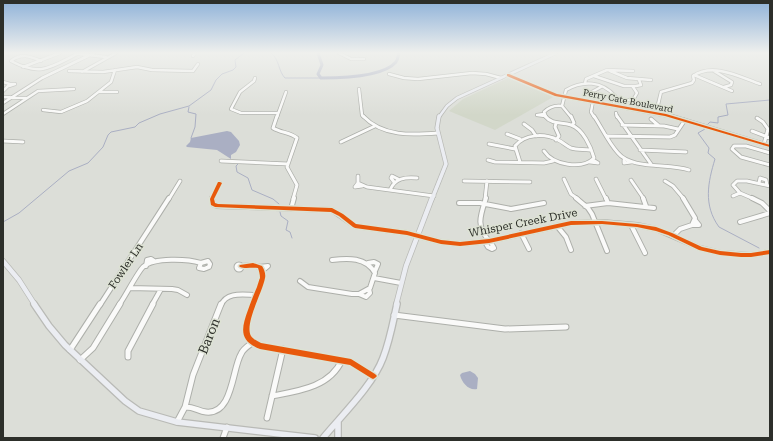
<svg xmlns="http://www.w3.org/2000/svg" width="773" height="441" font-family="'Roboto Serif',serif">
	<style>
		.built { fill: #d2d7c9 }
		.water { fill: #aaafc3 }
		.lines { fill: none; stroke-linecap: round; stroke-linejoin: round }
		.stream { stroke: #aaafc3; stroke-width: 1 }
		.river { stroke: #aaafc3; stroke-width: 3 }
		.minor-far3-casing { stroke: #adafaa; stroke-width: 4 }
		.minor-far2-casing { stroke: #adafaa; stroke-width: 4.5 }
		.minor-far1-casing { stroke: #adafaa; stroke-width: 6 }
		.minor-casing { stroke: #adafaa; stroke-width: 7 }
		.major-far3-casing { stroke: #b9bab6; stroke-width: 4 }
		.major-far2-casing { stroke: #b9bab6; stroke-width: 5 }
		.major-far1-casing { stroke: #b9bab6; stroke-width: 6 }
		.major-casing { stroke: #b9bab6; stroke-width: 8 }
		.minor-far3 { stroke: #fafaf9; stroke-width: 2.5 }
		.minor-far2 { stroke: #fafaf9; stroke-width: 3 }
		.minor-far1 { stroke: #fafaf9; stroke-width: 4 }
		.minor { stroke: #fafaf9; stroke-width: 5 }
		.major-far3 { stroke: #ebedf2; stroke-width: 2.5 }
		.major-far2 { stroke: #ebedf2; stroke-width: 3.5 }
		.major-far1 { stroke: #ebedf2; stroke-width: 4.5 }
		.major { stroke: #ebedf2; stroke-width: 5.5 }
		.cycleway-casing { stroke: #dde2d4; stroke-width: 3 }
		.cycleway { fill: #e8590c; fill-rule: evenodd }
		.labels { text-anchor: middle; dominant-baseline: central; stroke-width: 3; stroke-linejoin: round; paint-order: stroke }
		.far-street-label { font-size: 9px; fill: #2d2f2a; stroke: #dde2d4 }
		.street-label { font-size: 11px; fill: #2d2f2a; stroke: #dde2d4 }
		.near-street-label { font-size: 13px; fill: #2d2f2a; stroke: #dde2d4 }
	</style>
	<rect width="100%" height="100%" fill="#dcded8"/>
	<!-- built -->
	<path class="built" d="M510,77L555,96L495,130L449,111L463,99Z"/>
	<!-- water -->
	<path class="water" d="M227,131L231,132L239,141L240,145L236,152L231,155V159L217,150L187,147L186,146L190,142L191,138Z
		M470,371L475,374L478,378L477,389C469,391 462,383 460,375L462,373Z"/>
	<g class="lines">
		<!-- stream -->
		<path class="stream" d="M271,53C280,60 278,71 285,78H321
			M189,107L188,112L196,114L195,127L191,138
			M708,124L710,122L718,123V117L728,115L726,104L770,100
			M705,129L698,133L709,148L708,153L715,159C708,182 703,205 719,227L759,248
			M238,164L236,166L237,172L248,178L252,190L273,199L279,204
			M280,212L281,216L288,221L286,230L290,232L292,238
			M3,222L19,213L69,171L88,163L103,147L108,135L111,132L135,127L139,123L160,114L189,106L211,90L216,80L222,74L233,70L236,67L235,60L244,53"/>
		<!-- river -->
		<path class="river" d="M318,53L322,65L318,74L321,78C340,78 383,77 396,62C398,59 398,56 399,53"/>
		<!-- minor-far3 casing -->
		<g class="minor-far3-casing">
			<path id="minor-far3" d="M339,53L351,59H364
				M79,54L106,57
				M193,56L195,53
				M41,61C30,56 21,53 11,61C41,77 51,67 79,53
				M23,67L60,53
				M69,71L103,72L137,67L152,70L193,71L198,64
				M610,71L627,78L651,80
				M714,71L732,82L731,85L724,87
				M82,72L116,53
				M389,74L404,78L418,79L472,73L486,74L501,78
				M508,75L556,95L674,117
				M694,75L732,91
				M594,76L624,86H636L641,85L639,80
				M255,78L254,81L240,92L231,109L241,113H277
				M3,82L10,84L3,91
				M585,83L586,79L607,70L633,71
				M9,86L15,84H10
				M359,89L362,115L364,117
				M99,92H117
				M590,95V93L601,87
				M3,97L26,98
				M615,100H633L637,93L633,87
				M593,101L591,112L594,117
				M3,103L42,78L94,53
				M43,110L61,112L87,101L111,82L115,70
				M616,113L617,117
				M656,113L661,92L692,83L694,80L693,76C713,62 740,77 760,84
				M3,114L38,91L74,89
				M544,114L537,115L545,116
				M277,117L286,92
				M546,117L544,112C549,107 555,105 562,106
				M571,117L562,106L566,90C583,80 602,81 615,96L614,106"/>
		</g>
		<!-- minor-far2 casing -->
		<g class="minor-far2-casing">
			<path id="minor-far2" d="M277,116L273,128C281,133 290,132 297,138L287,167L297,185L293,199
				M363,116C383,137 412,135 438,133
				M571,116L574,123L572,125
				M594,116C602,128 608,142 618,153C632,170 669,163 689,170
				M617,116L651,164
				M671,116L770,146
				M757,118L763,122L768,129L764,144
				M651,119L658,125
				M556,123L555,127L559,136L556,140
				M524,124L532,130L536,136
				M622,125L664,126L678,129
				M752,131L770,138
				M507,134L520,139
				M607,136L670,137L675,135L685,120
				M3,141L23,142
				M341,142L375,126
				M489,144L515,149
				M640,150L686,152
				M544,151C553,165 582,170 594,158C591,147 583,129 571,125C562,122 552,125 545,116
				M770,153L746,146H734L732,149L741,157L770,165
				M488,160L495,162L544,163L553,161
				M624,160V163L631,162
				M221,161L288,164
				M520,162L515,146C525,134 544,133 558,140C563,142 566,146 571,148C577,150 584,149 590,150
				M590,162L598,163L593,160
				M358,176V183L367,187L434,196
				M564,179L571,194L578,199
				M596,179L606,199
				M631,180L644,199
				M464,181L530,182
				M665,181L673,186L684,199
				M394,182L391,178L392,176L398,179
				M358,183L355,187L362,186
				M759,183L760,178L766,180L767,185
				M390,190C395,178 405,177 417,178
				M733,196L740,193
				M169,199L180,181
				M212,199L220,183
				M485,199L487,181
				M754,199L740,193L733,185L737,181H747L770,186"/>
		</g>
		<!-- minor-far1 casing -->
		<g class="minor-far1-casing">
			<path id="minor-far1" d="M212,198L213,204L217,206L332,210L355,226L407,233L441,242L460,244L489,241L571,223L602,222L637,225L656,229L700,248L720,253L751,255L770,252
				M486,198C480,217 476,225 489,241
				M576,198L588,208L592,214L607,251
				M606,198L608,203
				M643,198L646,206
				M752,198L762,203L770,211
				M459,203H480L511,209L544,203
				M585,206L608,203L654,208
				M291,209L294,198
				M740,222L770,213
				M631,225L645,253
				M692,225H699L695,220
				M557,226L566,237L571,250
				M521,233L529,249
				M674,235L680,229L692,225L695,218L683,198
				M485,242L488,247L492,249L494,248L490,241
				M208,261L210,264L209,267L204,269L199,268L201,263Z
				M368,263L374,262L378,264L375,271
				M236.5 267a2.5 2.5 0 1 1 5 0a2.5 2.5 0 1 1-5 0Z
				M146,266L147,260L151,259L154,261
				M242,266L253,265L260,267L263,276L253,305
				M259,267L268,266L262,271
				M374,278L401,283
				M300,281L308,287L352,294H359L370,288L375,273C366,257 348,258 332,260
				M130,288L172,289L178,290L187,295
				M359,294L366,297L370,293L369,289
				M100,305L169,198
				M119,305C125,297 137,273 143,267C154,257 188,259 201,263
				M152,305L161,289
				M221,305C227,291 244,295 257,295"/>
		</g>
		<!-- minor casing -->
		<g class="minor-casing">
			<path id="minor" d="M253,304C247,322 239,336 260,346L351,362L373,376
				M394,315L505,329L566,327
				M70,350L100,304
				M128,357V351L153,304
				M80,360L93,348L120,304
				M272,396C299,391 330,387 342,360
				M185,407L193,375L221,304
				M267,418L283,349
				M177,422L185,407C195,407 198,411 206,412C233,415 232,369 241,354C243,349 248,346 252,343
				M223,438L227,427"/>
		</g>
		<!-- major-far3 casing -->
		<g class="major-far3-casing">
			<path id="major-far3" d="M439,117L447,106L457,98L556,53"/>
		</g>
		<!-- major-far2 casing -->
		<g class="major-far2-casing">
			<path id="major-far2" d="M432,199L446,164L437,128L439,116"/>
		</g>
		<!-- major-far1 casing -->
		<g class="major-far1-casing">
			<path id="major-far1" d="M3,261L19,280L35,305
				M396,305L406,266L432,198"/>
		</g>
		<!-- major casing -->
		<g class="major-casing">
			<path id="major" d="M34,304L49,326L65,345L125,401L139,411L177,422L315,438
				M338,421V438
				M323,438C342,415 373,385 383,358C390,340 393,322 397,304"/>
		</g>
		<!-- minor-far3 -->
		<use href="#minor-far3" class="minor-far3"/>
		<!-- minor-far2 -->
		<use href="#minor-far2" class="minor-far2"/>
		<!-- minor-far1 -->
		<use href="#minor-far1" class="minor-far1"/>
		<!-- minor -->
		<use href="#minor" class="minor"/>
		<!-- major-far3 -->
		<use href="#major-far3" class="major-far3"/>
		<!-- major-far2 -->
		<use href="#major-far2" class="major-far2"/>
		<!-- major-far1 -->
		<use href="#major-far1" class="major-far1"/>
		<!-- major -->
		<use href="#major" class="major"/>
		<!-- cycleway casing -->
		<g class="cycleway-casing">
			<path id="cycleway" d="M507,74H509L557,94L666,114L770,145V147L665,116L555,96L507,76Z
				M218,182H220L222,183L214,199L215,203L218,204L332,208L343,214L356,224L407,231L441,240L460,242L489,239L571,221H602L637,224L656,227L672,233L702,247L720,251L741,253H751L770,250V254L751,257H741L720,255L699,250L668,235L656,231L637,227L602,224L571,225L489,243L460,246L441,244L407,235L355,228L353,227L339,216L331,212L215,207L211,205L210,199Z
				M253,263L262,266C264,269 266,274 265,278C263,291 244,324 251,336C253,339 257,341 261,343L351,359L375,374L377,376L375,378L373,379L371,378L350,365L260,349C239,341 241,329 248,310C251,302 254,294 257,287C258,284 259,280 260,278C260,274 259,271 258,268C251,267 246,269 240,267L239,266L240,265Z"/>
		</g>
		<!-- cycleway -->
		<use href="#cycleway" class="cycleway"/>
	</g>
	<!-- sky -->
	<linearGradient id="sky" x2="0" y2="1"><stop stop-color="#8fb2d9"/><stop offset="0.46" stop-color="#eff0ed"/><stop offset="1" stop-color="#eff0ed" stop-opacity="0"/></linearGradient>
	<rect width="773" height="115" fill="url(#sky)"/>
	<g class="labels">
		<!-- far-street labels -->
		<g class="far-street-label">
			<text transform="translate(628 101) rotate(11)">Perry Cate Boulevard</text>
		</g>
		<!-- street labels -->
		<g class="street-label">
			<text transform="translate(523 223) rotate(-11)">Whisper Creek Drive</text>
			<text transform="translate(126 266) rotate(-56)">Fowler Ln</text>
		</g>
		<!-- near-street labels -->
		<g class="near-street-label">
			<text transform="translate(209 336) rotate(-68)">Baron</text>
		</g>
	</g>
	<!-- border -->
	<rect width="773" height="441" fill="none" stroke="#2d2f2a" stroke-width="8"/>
</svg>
